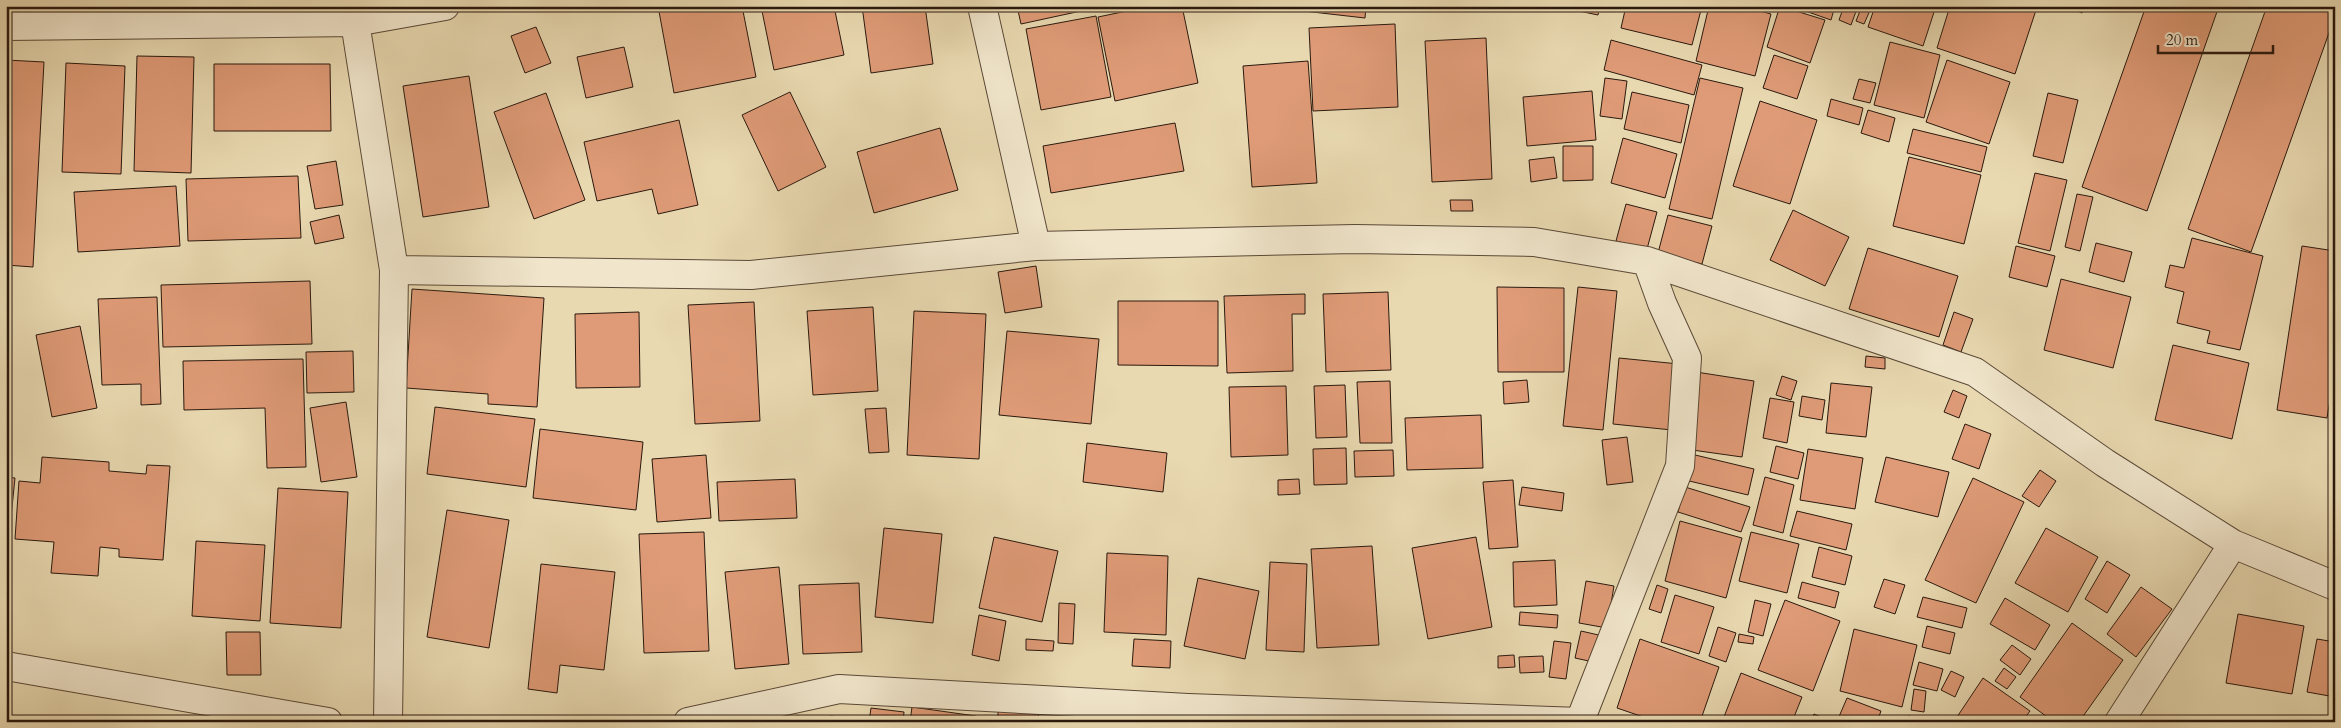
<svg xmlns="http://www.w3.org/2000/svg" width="2341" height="728" font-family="Cardo,serif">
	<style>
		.building { fill: #df9b77; stroke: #2a190e }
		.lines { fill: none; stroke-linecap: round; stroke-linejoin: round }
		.minor-casing { stroke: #5a4937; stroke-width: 30 }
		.minor { stroke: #f1e6cc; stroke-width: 28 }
	</style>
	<rect width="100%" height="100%" fill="#e9d9b1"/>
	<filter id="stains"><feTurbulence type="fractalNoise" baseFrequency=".004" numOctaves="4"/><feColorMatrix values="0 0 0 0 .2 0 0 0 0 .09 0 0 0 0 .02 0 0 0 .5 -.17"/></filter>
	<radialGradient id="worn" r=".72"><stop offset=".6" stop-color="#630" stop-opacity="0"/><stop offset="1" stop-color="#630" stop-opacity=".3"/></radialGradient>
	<!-- building -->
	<path class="building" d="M658,6H742L756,77L674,93Z
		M761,6H834L844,55L774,70Z
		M862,6H925L933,64L871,73Z
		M1017,6H1104L1021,24Z
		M1151,6H1182L1198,83L1115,101L1098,17Z
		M1286,6H1366L1365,18L1286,9Z
		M1555,6H1600L1598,15Z
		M1626,6H1702L1692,45L1621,28Z
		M1709,6H1742L1771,14L1755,76L1696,61Z
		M1780,6L1825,20L1810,63L1767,47Z
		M1791,6H1835L1831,20Z
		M1844,6H1858L1851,25L1839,20Z
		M1862,6L1871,8L1864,24L1856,21Z
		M1875,6H1936L1923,46L1868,27Z
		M1950,6L2037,7L2015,74L1937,48Z
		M2067,6H2086L2082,13Z
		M2146,6H2219L2147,211L2082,187Z
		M2267,6H2335V16L2251,252L2188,229Z
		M1096,16L1111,97L1041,110L1026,29Z
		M1395,24L1398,107L1313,111L1309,28Z
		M536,27L551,63L525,73L511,36Z
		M1486,38L1492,179L1432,182L1425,41Z
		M1611,40L1702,65L1694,95L1604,70Z
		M1890,42L1940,55L1924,118L1874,105Z
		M624,47L633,87L586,98L577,57Z
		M1774,55L1808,66L1797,99L1763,88Z
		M137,56L194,57L191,173L134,171Z
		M6,60L44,62L33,267L6,265Z
		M1947,60L2010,82L1989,144L1926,122Z
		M1308,61L1317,183L1252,187L1243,66Z
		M66,63L125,66L121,174L62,172Z
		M214,64H330L331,131H214Z
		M469,76L489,207L423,217L403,86Z
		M1605,78L1627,81L1622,119L1600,116Z
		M1700,78L1743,88L1712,219L1669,209Z
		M1859,79L1876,83L1870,103L1853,99Z
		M1592,91L1596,140L1527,146L1523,97Z
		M790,92L826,167L778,191L742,115Z
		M1632,92L1689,105L1681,143L1624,129Z
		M546,93L585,200L534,219L494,112Z
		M2048,93L2078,100L2063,163L2033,156Z
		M1831,99L1863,108L1859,125L1827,116Z
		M1760,101L1817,120L1790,204L1733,186Z
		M1868,110L1895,118L1889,142L1861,133Z
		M679,120L698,205L658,214L652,189L597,201L584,142Z
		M1175,123L1184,171L1051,193L1043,146Z
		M940,128L958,190L874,213L857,152Z
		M1913,129L1987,147L1981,172L1907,153Z
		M1623,138L1677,154L1665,198L1611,183Z
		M1563,146H1593V180L1563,181Z
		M1554,157L1557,178L1531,182L1529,160Z
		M1909,157L1981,175L1964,244L1893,226Z
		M336,161L343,205L315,209L307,166Z
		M2035,173L2067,180L2050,251L2018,243Z
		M298,176L301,238L188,241L186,179Z
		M176,186L180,246L78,252L74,192Z
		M2077,194L2093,197L2080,251L2065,247Z
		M1450,200H1472L1473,211H1451Z
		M1626,204L1657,212L1647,249L1616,241Z
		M1793,210L1849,237L1825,286L1770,260Z
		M339,215L344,238L315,244L310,222Z
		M1668,215L1712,226L1702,264L1658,253Z
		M2192,238L2263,256L2240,350L2207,343L2210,331L2177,323L2184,292L2165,287L2170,265L2184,268Z
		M2096,243L2132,252L2124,282L2089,272Z
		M2016,246L2055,256L2047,287L2009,277Z
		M2302,246L2335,251V368L2327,418L2277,410Z
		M1868,248L1958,276L1939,337L1849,309Z
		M1036,266L1042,307L1005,313L998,272Z
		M2061,279L2131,297L2113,368L2044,350Z
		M310,281L312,344L163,347L161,285Z
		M1497,287L1564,288V372H1498Z
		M1578,287L1617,291L1603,430L1563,426Z
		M412,289L544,298L537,407L488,404V394L406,388Z
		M1388,292L1391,370L1326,372L1323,294Z
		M1305,294V314H1292L1293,371L1227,373L1224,296Z
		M157,297L161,404L141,405V384L102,385L98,299Z
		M1118,301H1218V366L1118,365Z
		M754,302L760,421L695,424L688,305Z
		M873,307L878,391L813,395L807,311Z
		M914,311L986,314L979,459L907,455Z
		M639,312L640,387L576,388L575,314Z
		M1954,312L1973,319L1961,352L1943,345Z
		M80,326L97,408L52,417L36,335Z
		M1007,331L1099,339L1091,424L999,415Z
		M2173,345L2249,363L2232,439L2155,420Z
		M353,351L354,392L307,393L306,352Z
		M1866,356L1885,358V369L1865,367Z
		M1619,358L1679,364L1672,430L1613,424Z
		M303,359L306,467L267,468L265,408L184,410L183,361Z
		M1696,372L1754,381L1742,457L1685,449Z
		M1782,376L1797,381L1791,400L1776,395Z
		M1527,380L1529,402L1504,404L1503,382Z
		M1390,381L1392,443H1360L1357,382Z
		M1831,383L1872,387L1866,437L1826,433Z
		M1345,385L1347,437L1316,438L1314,386Z
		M1286,386L1288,455L1231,457L1229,387Z
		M1953,390L1967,396L1959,418L1944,412Z
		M1802,396L1825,400L1822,420L1799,416Z
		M1770,398L1794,402L1787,443L1763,438Z
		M346,402L357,477L321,482L310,408Z
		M435,407L535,419L526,487L427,474Z
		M886,408L889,452L869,453L865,409Z
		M1481,415L1483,468L1407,470L1405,418Z
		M1965,424L1991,434L1979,469L1952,459Z
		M540,429L643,442L636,510L533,498Z
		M1627,437L1633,482L1607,485L1602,440Z
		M1087,443L1167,453L1163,492L1083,482Z
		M1776,446L1804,453L1798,479L1770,472Z
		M1346,448L1347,484L1314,485L1313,449Z
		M1808,449L1863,458L1855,509L1800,500Z
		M1393,450L1394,476L1355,477L1354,451Z
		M1691,454L1754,469L1748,495L1685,480Z
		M706,455L711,518L657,522L652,459Z
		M42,457L109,462V471L146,474L147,465L170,466L163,560L119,557V549L100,547L98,576L51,573L54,542L15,539L19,481L40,483Z
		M1886,457L1949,472L1938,517L1875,502Z
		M2040,470L2056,481L2039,507L2022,496Z
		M6,477L15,478L6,566Z
		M1765,477L1794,485L1783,533L1753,525Z
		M1973,478L2024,502L1976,603L1925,580Z
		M795,479L797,518L719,521L717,482Z
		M1299,479L1300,494L1278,495V480Z
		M1513,480L1518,547L1489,549L1483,482Z
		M1522,487L1564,493L1562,511L1519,505Z
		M1685,487L1750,507L1741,532L1678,512Z
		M278,488L348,492L341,628L270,623Z
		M447,510L509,520L489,648L427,637Z
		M1797,511L1852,524L1846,550L1790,536Z
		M1680,521L1742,538L1726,598L1665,581Z
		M884,528L942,534L933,623L875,617Z
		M2046,528L2098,557L2068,612L2015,583Z
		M704,532L709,651L644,653L639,534Z
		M1751,532L1799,544L1787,593L1739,581Z
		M994,537L1058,551L1042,622L979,608Z
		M1476,537L1492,627L1428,639L1412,548Z
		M196,541L265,545L260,621L192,616Z
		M1372,546L1379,645L1317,648L1311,549Z
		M1819,547L1852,556L1845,585L1812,577Z
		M1107,553L1168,556L1166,635L1104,632Z
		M1555,560L1557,605L1514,607L1513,562Z
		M2107,561L2130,575L2107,613L2085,599Z
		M1270,562L1307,564L1304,652L1266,650Z
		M541,564L615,572L604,670L560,665L557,693L528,689Z
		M779,567L789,664L735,669L725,572Z
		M1198,578L1259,591L1245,659L1184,646Z
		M1884,579L1905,585L1895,614L1874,607Z
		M1586,581L1614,586L1607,628L1579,623Z
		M1802,582L1839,592L1835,608L1798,598Z
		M859,583L862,652L803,654L799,585Z
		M1657,585L1668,589L1661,613L1649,609Z
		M2141,587L2172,609L2136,657L2107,634Z
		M1675,595L1714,607L1699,654L1661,642Z
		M1923,597L1967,608L1962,628L1917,617Z
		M2005,598L2050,625L2035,650L1990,624Z
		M1755,600L1771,604L1763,636L1748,632Z
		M1785,600L1840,621L1813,691L1758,670Z
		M1059,603L1075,604L1073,644L1058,643Z
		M1520,612L1558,615L1557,628L1519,625Z
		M2238,614L2304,626L2292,694L2226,683Z
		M979,615L1006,621L999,661L972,655Z
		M2072,623L2123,660L2079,722H2054L2020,697Z
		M1927,626L1955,633L1950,654L1922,647Z
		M1718,627L1736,633L1726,662L1709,656Z
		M1854,629L1917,645L1902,707L1840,691Z
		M1581,631L1603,636L1598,663L1575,658Z
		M226,632H260L261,675H227Z
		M1739,634L1754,637L1753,644L1738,642Z
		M1026,639L1054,641L1053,651L1026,650Z
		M1134,639L1171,641L1170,668L1132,666Z
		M1640,639L1719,667L1700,722H1658L1617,708Z
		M2317,639L2335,642V697L2307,692Z
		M1554,641L1571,643L1566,679L1549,677Z
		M2012,645L2031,659L2020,675L2000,660Z
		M1514,655L1515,667L1498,668V656Z
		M1543,656L1544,672L1520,673L1519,657Z
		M1919,662L1943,669L1937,691L1913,685Z
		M2004,668L2016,677L2007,689L1995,681Z
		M1951,671L1964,677L1955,697L1941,690Z
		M1741,673L1802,697L1792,722H1722Z
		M1983,678L2030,711L2022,722H1964L1957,717Z
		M1914,689L1926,691L1924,712L1911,710Z
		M1847,698L1881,711L1877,722H1845L1838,719Z
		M912,707L976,716L975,722H910Z
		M871,708L904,712L903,722H869Z
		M998,708L1039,709L1038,722H998Z
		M1814,714L1834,722H1811Z
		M797,716L816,719L815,722H796Z
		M830,716L862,719V722H830Z
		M1908,716L1929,719L1928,722H1907Z"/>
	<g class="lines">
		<!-- minor casing -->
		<g class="minor-casing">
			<path id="minor" d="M982,6L1036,246
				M355,22L394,270L388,722
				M6,26L355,22L445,6
				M394,270L751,275L1036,246L1355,239L1534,242L1647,261L1975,372L2105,463L2233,544L2335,586
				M6,666L328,722
				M1580,721L1680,466L1687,358L1662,303L1647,261
				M688,722L839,689L1188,708L1580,722
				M2119,722L2233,544"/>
		</g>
		<!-- minor -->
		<use href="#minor" class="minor"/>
	</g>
	<!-- margin -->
	<rect width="2341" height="728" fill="none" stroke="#e9d9b1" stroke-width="25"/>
	<rect x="8" y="8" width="2326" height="713" fill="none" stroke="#2a190e" stroke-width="2.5"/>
	<rect x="12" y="12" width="2316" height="703" fill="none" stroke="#2a190e"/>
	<!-- scale -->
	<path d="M2158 45v8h115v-8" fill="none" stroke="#2a190e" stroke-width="2.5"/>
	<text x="2166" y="45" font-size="15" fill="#2a190e" stroke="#f1e6cc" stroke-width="4" paint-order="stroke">20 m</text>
	<rect width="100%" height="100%" filter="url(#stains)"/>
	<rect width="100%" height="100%" fill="url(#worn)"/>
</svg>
